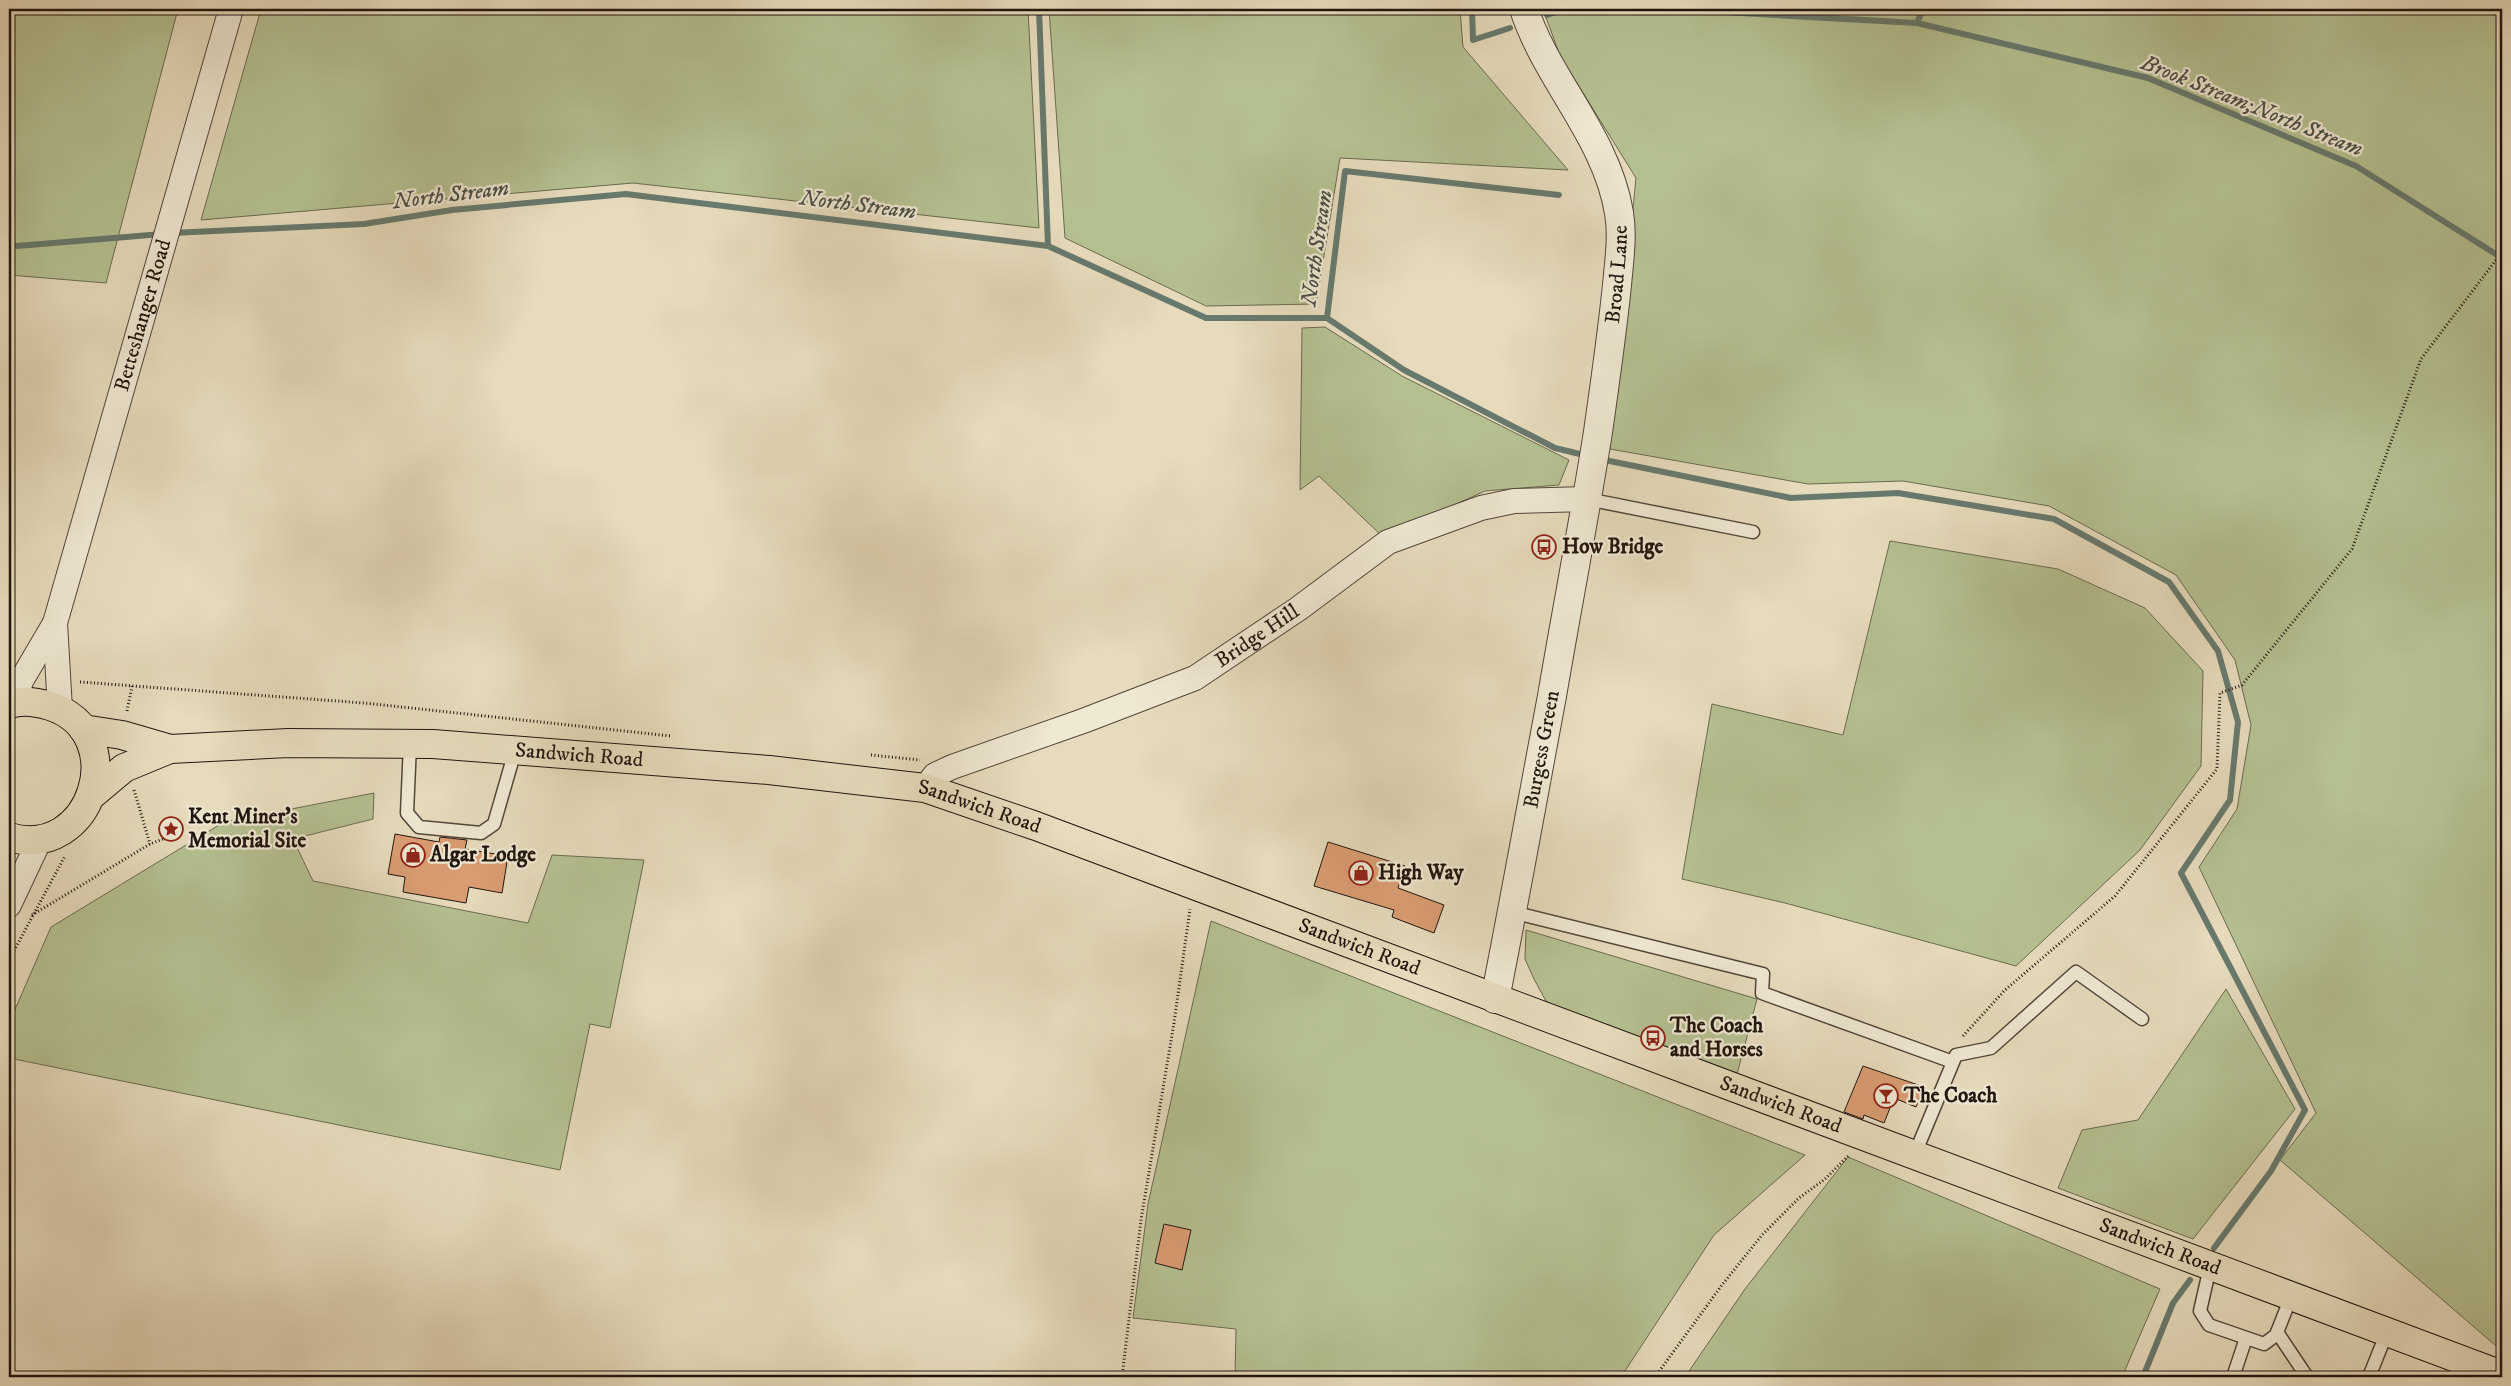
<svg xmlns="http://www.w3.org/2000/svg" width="2511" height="1386" font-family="'IM FELL DW Pica',serif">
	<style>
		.green { fill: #b5c091; stroke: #6a6a50 }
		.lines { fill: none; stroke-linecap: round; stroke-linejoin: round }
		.stream { stroke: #67796d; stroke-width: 6 }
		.building { fill: #da9c73; stroke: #20150e }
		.service-casing { stroke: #52463a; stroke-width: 15 }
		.minor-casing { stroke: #52463a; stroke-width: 26 }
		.tertiary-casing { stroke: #52463a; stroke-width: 30 }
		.primary-casing { stroke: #20150e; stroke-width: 30 }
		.path { stroke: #20150e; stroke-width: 3; stroke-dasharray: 1 2.5; stroke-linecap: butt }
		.service { stroke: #efe8d3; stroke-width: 12 }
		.minor { stroke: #efe8d3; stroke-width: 24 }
		.tertiary { stroke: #efe8d3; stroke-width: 28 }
		.primary { stroke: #e6dbbc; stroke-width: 28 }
		.labels { text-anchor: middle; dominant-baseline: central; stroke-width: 4.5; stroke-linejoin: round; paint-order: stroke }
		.street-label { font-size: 21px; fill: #20150e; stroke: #efe8d3 }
		.poi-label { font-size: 21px; font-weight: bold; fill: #20150e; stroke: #efe8d3; text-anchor: start }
		.water-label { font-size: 22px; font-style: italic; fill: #4a4f46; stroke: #efe8d3 }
	</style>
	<rect width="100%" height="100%" fill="#e6dbbc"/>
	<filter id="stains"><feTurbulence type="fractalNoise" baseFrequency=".004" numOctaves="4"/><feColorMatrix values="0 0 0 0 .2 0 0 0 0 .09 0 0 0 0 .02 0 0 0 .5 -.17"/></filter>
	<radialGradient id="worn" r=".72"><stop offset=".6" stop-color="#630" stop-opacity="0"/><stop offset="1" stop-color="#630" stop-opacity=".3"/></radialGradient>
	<!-- green -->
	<path class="green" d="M9,9H178L106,283L9,275Z
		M261,9H1028L1039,228L633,183L201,220Z
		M1049,9H1460L1463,47L1568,170L1340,158L1316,304L1206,306L1065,238Z
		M1543,9H2502V1351L2280,1160L2316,1113L2199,867L2237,809L2251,725L2235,660L2176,575L2049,506L1903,481L1808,484L1610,449L1636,178L1560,56Z
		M1325,327L1402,376L1569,460L1559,485L1485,491L1383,537L1319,476L1300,490L1302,328Z
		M1890,541L2058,569L2145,608L2203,671L2201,766L2140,850L2016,966L1785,903L1682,879L1712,704L1843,735Z
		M374,793L373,819L293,839L313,881L528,923L552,855L644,860L610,1028L590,1024L560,1170L9,1058V1023L51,927L224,822Z
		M1211,921L1805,1155L1714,1235L1621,1377H1235L1236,1329L1133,1318L1148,1204Z
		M1526,930L1757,999L1736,1078L1564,1011L1546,1001L1534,979L1525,959Z
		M2226,989L2295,1109L2193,1239L2058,1188L2082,1130L2138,1120Z
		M1848,1157L2160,1289L2122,1377H1685L1745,1289Z"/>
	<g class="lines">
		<!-- stream -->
		<path class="stream" d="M1039,9L1048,246
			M1472,9L1473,40L1510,28
			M1670,9L1917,23L2148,78L2356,166L2502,258
			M1547,15L1565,9
			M1917,23L1923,9
			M172,233L364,224L452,210L626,194L1048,246L1206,318H1327
			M9,245L17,246L162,234
			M1327,318L1404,370L1555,448L1588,456
			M1327,318L1345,171L1559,195
			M1600,459L1791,498L1898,493L2054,519L2169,582L2218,651L2238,722L2230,800L2181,873L2305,1110L2271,1171L2214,1248
			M2143,1377L2173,1303L2190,1280"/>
	</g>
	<!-- building -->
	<path class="building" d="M395,834L439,842L440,837L467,840L465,849L508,856L502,893L469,887L466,903L403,892L405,877L388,874Z
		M1328,842L1405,866L1398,888L1444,905L1434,933L1392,917L1394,910L1314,886Z
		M1863,1066L1924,1087L1916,1107L1894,1098L1884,1123L1864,1115L1863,1119L1844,1112Z
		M1164,1224L1191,1230L1182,1270L1155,1263Z"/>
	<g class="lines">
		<!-- service casing -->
		<g class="service-casing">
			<path id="service" d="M1587,499L1753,532
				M410,744L407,813L419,827L481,833L494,824L515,751
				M1512,912L1763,974L1762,993L1953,1062
				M1914,1156L1956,1055L1991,1048L2076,972L2142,1019
				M2210,1267L2200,1311L2209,1325L2264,1344L2276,1335L2291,1297
				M2277,1332L2307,1377
				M2233,1377L2246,1338
				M2369,1377L2387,1332"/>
		</g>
		<!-- minor casing -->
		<g class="minor-casing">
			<g id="minor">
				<path d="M55,623L60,709"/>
				<path id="s1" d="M15,702L21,681L55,623L231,9"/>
				<path id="s2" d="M925,788L935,775L952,767L1083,721L1195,678L1298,609L1388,542L1481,508L1514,501L1587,499"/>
				<path d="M9,905L40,839"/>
			</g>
		</g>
		<!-- tertiary casing -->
		<g class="tertiary-casing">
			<g id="tertiary">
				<path id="s3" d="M1495,999C1515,898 1533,797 1552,696C1567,608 1584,520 1598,432C1605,383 1612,334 1617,285C1619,262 1623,236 1619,213C1607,137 1547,80 1524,9"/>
			</g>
		</g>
		<!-- primary casing -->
		<g class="primary-casing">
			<g id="primary">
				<path d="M9,704C22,700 37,702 50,706C133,733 92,862 9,837"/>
				<path d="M83,729L122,735L170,749"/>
				<path id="s4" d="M93,794L124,768L170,749L288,743L433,744L769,770L925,788L1036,826L2502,1375"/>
			</g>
		</g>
		<!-- path -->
		<path class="path" d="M80,682L364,703L671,736
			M127,711L132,686
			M871,755L920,760
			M134,790L150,844
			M32,915L150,844L163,839
			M9,960L65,856
			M1963,1036L2005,990L2115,896L2217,769L2220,693L2242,685L2352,549L2421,359L2502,252
			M1122,1377L1141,1220L1174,1023L1190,909
			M1655,1377L1722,1285L1762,1235L1799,1198L1825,1179L1848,1156"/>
		<!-- service -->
		<use href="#service" class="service"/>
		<!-- minor -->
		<use href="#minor" class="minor"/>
		<!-- tertiary -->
		<use href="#tertiary" class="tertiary"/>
		<!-- primary -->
		<use href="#primary" class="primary"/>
	</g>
	<!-- icons -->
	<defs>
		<g id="bus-ring" transform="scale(1.25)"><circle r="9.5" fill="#efe8d3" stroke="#8f2418" stroke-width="1.5"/><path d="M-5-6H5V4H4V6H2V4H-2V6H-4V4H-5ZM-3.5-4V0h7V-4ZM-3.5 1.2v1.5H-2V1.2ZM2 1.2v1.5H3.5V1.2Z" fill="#8f2418"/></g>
		<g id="sight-ring" transform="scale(1.25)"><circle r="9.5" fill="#efe8d3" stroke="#8f2418" stroke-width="1.5"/><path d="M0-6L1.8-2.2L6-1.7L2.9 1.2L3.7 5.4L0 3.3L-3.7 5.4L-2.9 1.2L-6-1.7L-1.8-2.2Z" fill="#8f2418"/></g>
		<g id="shop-ring" transform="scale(1.25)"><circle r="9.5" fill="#efe8d3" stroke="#8f2418" stroke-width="1.5"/><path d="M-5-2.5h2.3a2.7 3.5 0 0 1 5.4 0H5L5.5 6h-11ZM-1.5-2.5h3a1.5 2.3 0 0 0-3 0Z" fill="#8f2418"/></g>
		<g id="bar-ring" transform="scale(1.25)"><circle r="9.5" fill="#efe8d3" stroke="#8f2418" stroke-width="1.5"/><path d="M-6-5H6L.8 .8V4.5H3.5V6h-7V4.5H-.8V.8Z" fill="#8f2418"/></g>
	</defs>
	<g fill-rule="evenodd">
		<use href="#bus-ring" x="1544" y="547"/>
		<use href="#sight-ring" x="171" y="829"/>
		<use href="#shop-ring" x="413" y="855"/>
		<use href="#shop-ring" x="1361" y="873"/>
		<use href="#bus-ring" x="1653" y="1038"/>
		<use href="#bar-ring" x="1886" y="1096"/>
	</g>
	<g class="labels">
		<!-- street labels -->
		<g class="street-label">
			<text stroke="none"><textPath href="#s3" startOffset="735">Broad Lane</textPath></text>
			<text stroke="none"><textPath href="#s1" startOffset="409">Betteshanger Road</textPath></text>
			<text stroke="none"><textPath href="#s2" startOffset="369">Bridge Hill</textPath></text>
			<text stroke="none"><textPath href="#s3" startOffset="254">Burgess Green</textPath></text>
			<text stroke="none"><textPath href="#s4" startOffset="500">Sandwich Road</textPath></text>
			<text stroke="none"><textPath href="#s4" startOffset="905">Sandwich Road</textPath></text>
			<text stroke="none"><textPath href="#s4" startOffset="1310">Sandwich Road</textPath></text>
			<text stroke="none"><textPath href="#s4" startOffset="1760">Sandwich Road</textPath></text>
			<text stroke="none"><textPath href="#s4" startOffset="2165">Sandwich Road</textPath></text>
		</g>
		<!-- poi labels -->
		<g class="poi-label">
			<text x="1562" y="547">How Bridge</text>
			<text x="188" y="817">Kent Miner's<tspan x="188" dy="24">Memorial Site</tspan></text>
			<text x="430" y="855">Algar Lodge</text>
			<text x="1378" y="873">High Way</text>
			<text x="1670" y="1026">The Coach<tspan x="1670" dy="24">and Horses</tspan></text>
			<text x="1904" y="1096">The Coach</text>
		</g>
		<!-- water labels -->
		<g class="water-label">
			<text transform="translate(2252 106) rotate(22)">Brook Stream;North Stream</text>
			<text transform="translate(451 195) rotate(-7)">North Stream</text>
			<text transform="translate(858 205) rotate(7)">North Stream</text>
			<text transform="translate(1317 248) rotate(-82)">North Stream</text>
		</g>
	</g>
	<!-- margin -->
	<rect width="2511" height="1386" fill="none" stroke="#e6dbbc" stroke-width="30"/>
	<rect x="10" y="10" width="2491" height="1366" fill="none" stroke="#20150e" stroke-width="2.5"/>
	<rect x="15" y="15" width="2481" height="1356" fill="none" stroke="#20150e"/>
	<rect width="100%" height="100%" filter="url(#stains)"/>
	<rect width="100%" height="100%" fill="url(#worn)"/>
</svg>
